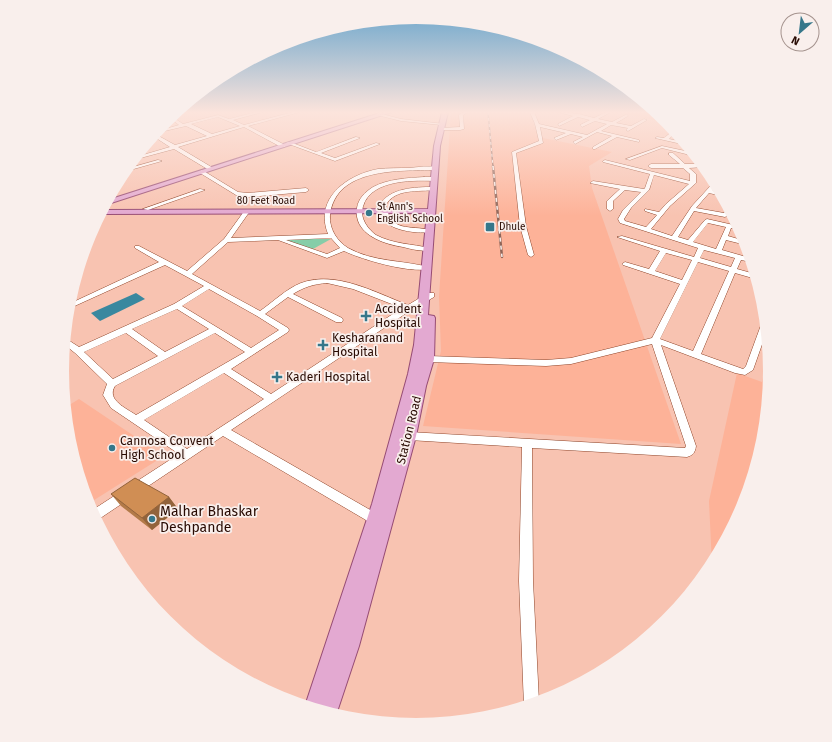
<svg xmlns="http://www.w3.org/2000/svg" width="832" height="742" font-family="'Fira Sans',sans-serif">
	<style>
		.built { fill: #fdb298 }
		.green { fill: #86cda8 }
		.water { fill: #39889f }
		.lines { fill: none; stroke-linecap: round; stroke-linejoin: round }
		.minor-casing { stroke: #8f4428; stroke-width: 1 }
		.major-casing { stroke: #964c74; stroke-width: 2 }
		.minor { fill: #fff; fill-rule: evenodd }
		.major { fill: #e3a9d1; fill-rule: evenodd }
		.rail-far1-casing { stroke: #8f6558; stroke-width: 1.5 }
		.rail-casing { stroke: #8f6558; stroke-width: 2.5 }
		.rail-far1 { stroke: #f9efec; stroke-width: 1; stroke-dasharray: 3; stroke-linecap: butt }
		.rail { stroke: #f9efec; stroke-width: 1.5; stroke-dasharray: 4; stroke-linecap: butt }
		.wall { fill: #b37a48 }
		.shaded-wall { fill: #92633b }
		.building { fill: #d08e54; stroke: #92633b }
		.poi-dot { fill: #36778a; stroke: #f9efec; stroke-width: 1.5 }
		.labels { text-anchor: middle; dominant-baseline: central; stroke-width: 3.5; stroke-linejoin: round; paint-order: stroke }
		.far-street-label { font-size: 10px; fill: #280a02; stroke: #f9efec }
		.far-poi-label { font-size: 10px; fill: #280a02; stroke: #f9efec; text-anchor: start }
		.poi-label { font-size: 12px; fill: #280a02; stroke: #f9efec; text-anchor: start }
		.street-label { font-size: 12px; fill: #280a02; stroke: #f9efec }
		.near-poi-label { font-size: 14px; fill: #280a02; stroke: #f9efec; text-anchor: start }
	</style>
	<rect width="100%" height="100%" fill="#f8c3b1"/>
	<!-- built -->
	<path class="built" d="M451,112H530L538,137L612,152L589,166L592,188L681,444L423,426L441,351L439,297Z
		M617,112H656L668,123Z
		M766,363L769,364L770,371L763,440L743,507L712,565L709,501L737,373L762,382Z
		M79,399L164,456L91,502L87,499L69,440L66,407Z"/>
	<!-- green -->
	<path class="green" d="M282,239H331L313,249Z"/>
	<!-- water -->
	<path class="water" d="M136,293L145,299L100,321L91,313Z"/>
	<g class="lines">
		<!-- minor casing -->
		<g class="minor-casing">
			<path id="minor" d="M256,112H263L233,120L244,125L293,112H300L248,126L285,145V147H281L244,127L178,147L213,168V170H209L174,149L133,160L136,157L170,147L153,136L155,134L175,145L207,136L186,126L156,133L158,131L179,125L170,118L171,116L183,124L218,115L229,119ZM218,117L240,126L212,134L191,124Z
				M463,112H468L463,115L464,129L460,130H439L441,128L460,127L459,115Z
				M530,112H534L539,124L587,135L607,124L595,121L582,127L580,125L590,120L578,117L559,126L558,124L573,116L558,112L579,114L594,118L606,112H611L598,119L612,122L627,114L628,116L616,123L631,126L644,119L647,120L628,131L626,130L628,128L611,125L601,131L639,140V142L617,137L595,149H593V147L612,136L597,132L575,144L573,142L583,137L571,134L556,140L554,138L566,133L540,127L543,143L516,153L526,226L534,255L531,257L528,255L520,226L512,152L539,141L535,124Z
				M378,113L401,119L444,124L442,125L401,121L377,115Z
				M674,130L676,132L669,139L684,142L686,145L655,138L657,137L664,138Z
				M356,137L360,138L321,153L335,158L376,143L380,144L335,161L286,143L290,142L316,152Z
				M662,146L690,152L698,159L686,154L662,148L630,160L626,159Z
				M669,153H673L685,164H702L704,167L689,168L696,174V183L670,206L651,229L672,236L692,206L714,182L716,185L712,190L720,192L722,196L709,193L696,208L724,213L728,207L730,214L725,217L694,211L678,237L688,240L705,220L707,219L738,226L740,230L731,228L728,236L745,241L746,245L726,240L722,250L750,258L751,262L741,260L737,269L755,274L756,279L735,273L701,354L743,369L746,366L761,325L765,322L766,333L753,370L745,375L735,373L661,345L696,446C695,453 693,455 687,457L532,448L533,581L539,702L524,706L519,581L522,447L409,440L405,439L404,436L405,433L409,432L685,448L686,446L652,344L571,364L546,366L428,362L424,359L428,356L546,360L571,358L652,338L680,284L623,265L622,264L625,262L649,269L660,251L617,237L622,236L694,257L698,248L620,223L618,219L623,210L641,192L625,190L613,201V209L610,211L607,209V201L620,189L590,183L593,181L644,189L645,188L650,174L603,162V161L605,160L690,181V174L683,168H651L648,166L651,164H680L669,155ZM654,175L689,184L666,204L659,212L645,209V211L657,215L646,227L625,221L624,219L631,208L649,190ZM708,223L726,227L716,249L693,242ZM704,250L735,258L731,267L700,258ZM666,253L692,260L682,280L655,271ZM698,262L729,271L693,351L660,339Z
				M158,160L162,161L123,172L126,169Z
				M437,167V169L435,170C400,171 336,167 330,215C329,229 337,241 348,248C373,262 402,260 428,267V269C409,273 363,260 344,251L327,258L278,240L228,242L192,274L260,311C273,302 286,289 301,283C336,270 376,293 408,305L428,293H434V297L408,312L231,430L379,515L381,519L379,523L375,525L371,523L223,436L96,521L91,511L179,454L111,408L103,395L107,384L75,353L65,345V338L79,347L174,304L204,286L165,265L68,309L69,304L159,262L135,248V246H139L187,271L224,239L245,210L250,211L231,238L328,234C314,199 346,175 378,169C388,168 399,168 409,168C418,167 428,166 437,167ZM331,238L340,248L327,254L286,240ZM327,283L353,289L402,308L271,394L231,369L288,332L289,330L288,328L265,314L288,297L336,322H342L343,320L342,318L293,294C304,287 314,284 327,283ZM209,289L257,316L279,330L251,348L182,306ZM177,309L209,329L165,352L132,329ZM126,333L158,356L113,379L84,352ZM215,333L245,352L136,415C126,408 106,400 115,386ZM224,373L264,399L187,449L144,420Z
				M202,170L238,192L248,193L306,188L309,190L306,192L248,197L236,195L200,173L199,172Z
				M424,177H434L437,179L434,181C410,180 365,180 362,212C362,221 369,230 376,235C393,244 412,244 430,248V250C422,252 411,249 403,247C383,244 353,234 357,208C358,199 365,192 373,187C388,179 407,178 424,177Z
				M433,187L436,189L435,190C419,192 395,188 386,205C391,233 409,225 431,230V232C420,234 394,231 386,222C382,218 381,211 380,205C389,188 415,187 433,187Z
				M200,189L205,190L148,210L143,209Z"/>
		</g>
		<!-- major casing -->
		<g class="major-casing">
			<path id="major" d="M383,112H392L105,205L108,200Z
				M442,112H448L440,146L428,315L434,316L435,318L434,359L426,386L416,436L359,646L336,715L305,706L372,504L408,374L414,345L427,213L100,214L103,210L428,209L434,146Z"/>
		</g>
		<!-- minor -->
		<use href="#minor" class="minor"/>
		<!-- major -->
		<use href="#major" class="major"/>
		<!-- rail-far1 casing -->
		<g class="rail-far1-casing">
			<path id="rail-far1" d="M488,112L493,167"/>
		</g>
		<!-- rail casing -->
		<g class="rail-casing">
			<path id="rail" d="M493,166L502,257"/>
		</g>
		<!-- rail-far1 -->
		<use href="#rail-far1" class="rail-far1"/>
		<!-- rail -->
		<use href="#rail" class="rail"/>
	</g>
	<!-- wall -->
	<path class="wall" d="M111,494L169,497L178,509L152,530L121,506Z"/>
	<!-- shaded-wall -->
	<path class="shaded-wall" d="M169,497L178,509L152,530L142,518Z"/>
	<!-- building -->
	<path class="building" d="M135,478L169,497L142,518L111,494Z"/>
	<!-- sky -->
	<linearGradient id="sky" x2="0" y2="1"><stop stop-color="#62a2cb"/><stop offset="0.52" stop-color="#fce4dc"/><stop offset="1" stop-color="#fce4dc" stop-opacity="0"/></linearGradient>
	<rect width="832" height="216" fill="url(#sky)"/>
	<!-- markers -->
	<g class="poi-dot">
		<circle cx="369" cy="213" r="4"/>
		<rect x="485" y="222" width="10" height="10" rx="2"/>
		<path d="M364 310h4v4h4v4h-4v4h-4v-4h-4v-4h4z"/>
		<path d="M321 339h4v4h4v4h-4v4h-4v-4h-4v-4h4z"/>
		<path d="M275 371h4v4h4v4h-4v4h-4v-4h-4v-4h4z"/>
		<circle cx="112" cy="448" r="4"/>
		<circle cx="152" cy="519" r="4"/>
	</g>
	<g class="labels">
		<!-- far-street labels -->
		<g class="far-street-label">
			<text x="266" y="201">80 Feet Road</text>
		</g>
		<!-- far-poi labels -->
		<g class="far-poi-label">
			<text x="377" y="207">St Ann's<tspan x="377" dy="12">English School</tspan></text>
			<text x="499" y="227">Dhule</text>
		</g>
		<!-- poi labels -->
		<g class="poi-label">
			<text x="375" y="309">Accident<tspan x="375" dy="14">Hospital</tspan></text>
			<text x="332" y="338">Kesharanand<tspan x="332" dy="14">Hospital</tspan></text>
			<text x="286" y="377">Kaderi Hospital</text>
			<text x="120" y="441">Cannosa Convent<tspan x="120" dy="14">High School</tspan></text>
		</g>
		<!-- street labels -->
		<g class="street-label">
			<text transform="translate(409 430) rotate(-76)">Station Road</text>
		</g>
		<!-- near-poi labels -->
		<g class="near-poi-label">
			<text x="160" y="511">Malhar Bhaskar<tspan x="160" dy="16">Deshpande</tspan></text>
		</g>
	</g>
	<!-- crop -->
	<path d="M0 0H832V742H0ZM69 371a347 347 0 1 1 694 0a347 347 0 1 1-694 0Z" fill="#f9efec" fill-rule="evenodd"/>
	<!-- north arrow -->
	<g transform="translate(800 32) rotate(208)"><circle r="19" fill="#f9efec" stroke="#a5938e"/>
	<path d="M0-3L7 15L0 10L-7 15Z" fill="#36778a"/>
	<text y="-6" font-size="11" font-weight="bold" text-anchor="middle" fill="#280a02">N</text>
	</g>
</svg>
